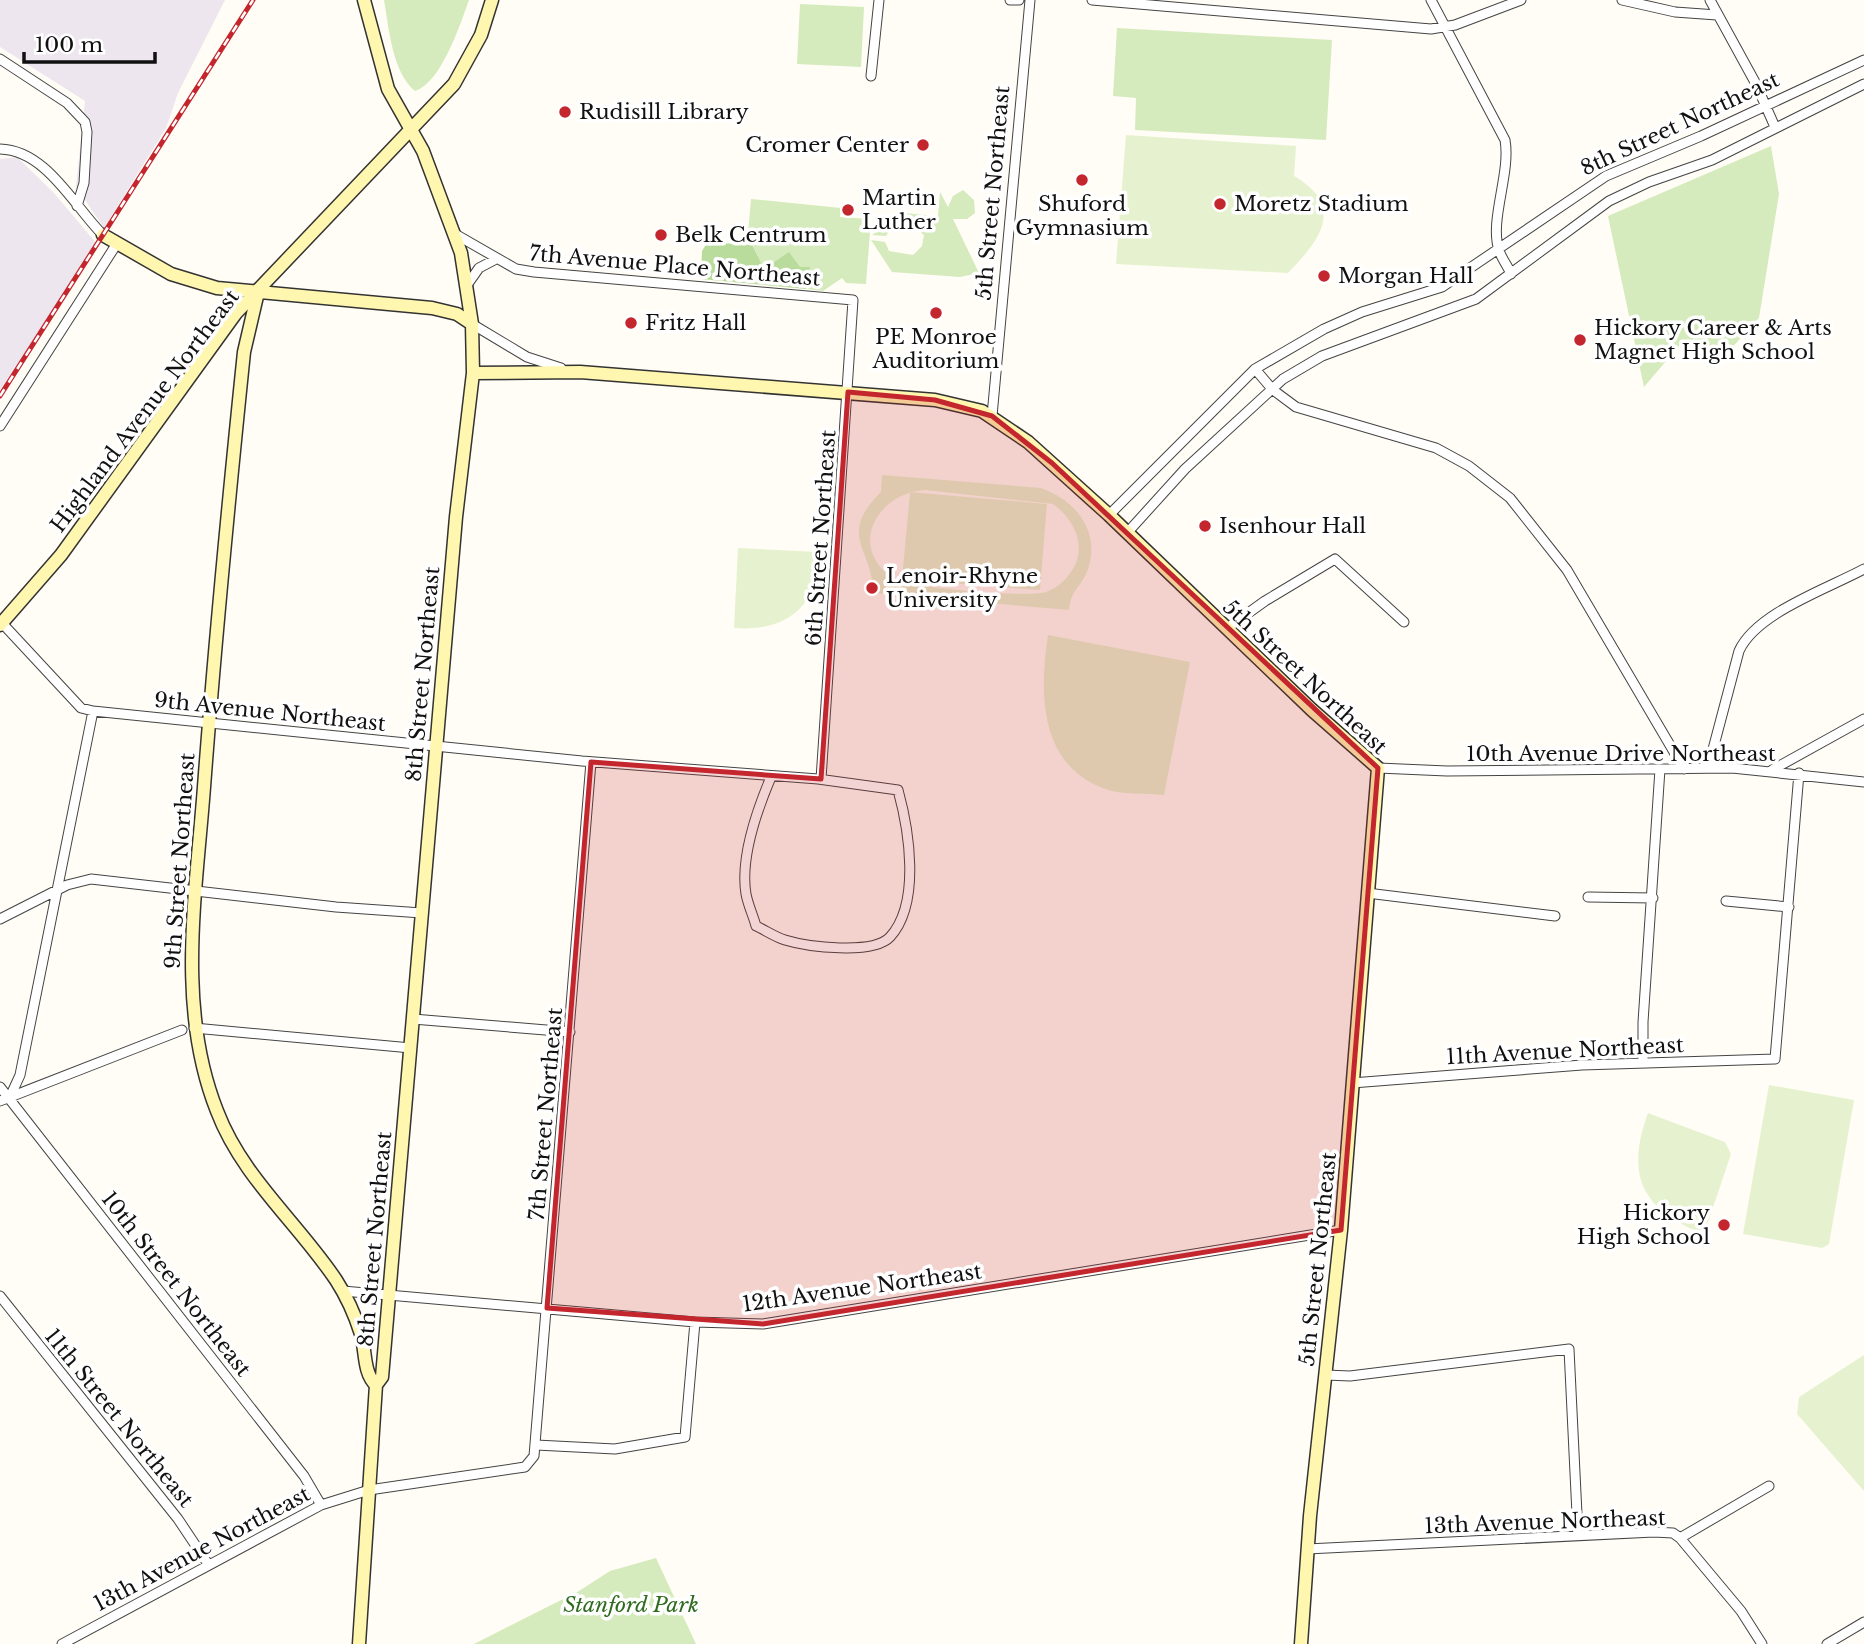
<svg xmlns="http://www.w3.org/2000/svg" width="1864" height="1644" font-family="'Libre Baskerville',serif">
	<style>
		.industrial { fill: #eee6ef }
		.green { fill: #d5ebbd }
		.forest { fill: #b9dc9c }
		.pitch { fill: #e6f2cf; fill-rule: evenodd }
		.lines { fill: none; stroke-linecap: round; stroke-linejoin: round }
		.street-casing { stroke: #444; stroke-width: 11 }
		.secondary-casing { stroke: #333; stroke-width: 15 }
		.street { stroke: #fff; stroke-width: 9 }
		.secondary { stroke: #fff6b0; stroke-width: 12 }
		.rail-casing { stroke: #c4262e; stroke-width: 5 }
		.rail { stroke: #fff; stroke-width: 2.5; stroke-dasharray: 8; stroke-linecap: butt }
		.marked { fill: #c4262e; fill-opacity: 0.2; stroke: #c4262e; stroke-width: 5; stroke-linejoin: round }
		.poi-dot { fill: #c4262e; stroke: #fff; stroke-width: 2.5 }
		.labels { text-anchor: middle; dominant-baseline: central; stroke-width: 7; stroke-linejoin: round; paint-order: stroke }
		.poi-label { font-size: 21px; fill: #111; stroke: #fff; text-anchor: start }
		.street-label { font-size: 21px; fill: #111; stroke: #fff }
		.park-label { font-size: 21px; font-style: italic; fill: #2f6b1f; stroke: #fff }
	</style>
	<rect width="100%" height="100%" fill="#fffdf5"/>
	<!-- industrial -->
	<path class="industrial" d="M0,0H225L178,93L166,128L104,228L76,187L85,101L0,47Z
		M17,157L54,193L97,244L0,390V159Z"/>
	<!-- green -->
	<path class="green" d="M384,0H469C460,25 441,83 415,91C392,72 389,28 384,0Z
		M800,4L864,7L861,67L797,64Z
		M1117,28L1332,40L1326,140L1135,130L1136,98L1113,96Z
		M1771,146L1779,194L1759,318L1717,364L1684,340L1644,387L1608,216Z
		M963,190L974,200L975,213L967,219H953L979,273L960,277L892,272L871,240L885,242L889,251L913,255L922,246L924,235L914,227H892L886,236L872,235L903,213L938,216L940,192L948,207L953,196Z
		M751,199L841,208L840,217L871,219L866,284L846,283L842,278L823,291L806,289L809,267L764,270L748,234Z
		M656,1558L696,1644H474L579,1591L610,1571Z"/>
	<!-- forest -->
	<path class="forest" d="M707,243L752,244L764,269L789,252L800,267H810L806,289L701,279L702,251Z"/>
	<!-- pitch -->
	<path class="pitch" d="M1126,135L1296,146L1294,176C1347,207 1319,241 1288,273L1116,264Z
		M882,475L1041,488C1077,501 1102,533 1087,572C1079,590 1072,588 1069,610L873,593C874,551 836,536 881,492ZM925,490L1053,504C1071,517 1085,540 1076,563C1070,576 1060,587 1046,592C1028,598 909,588 893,578C847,547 877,493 925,490Z
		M910,492L1047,504L1040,590L902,579Z
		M738,548L818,552C819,607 786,632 734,628Z
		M1048,635L1190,662L1164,795C1146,793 1121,795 1105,789C1039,765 1039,693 1048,635Z
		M1769,1085L1854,1100L1829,1244L1822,1248L1743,1234Z
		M1648,1113L1725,1142L1731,1154L1704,1234C1642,1210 1625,1176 1648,1113Z
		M1864,1355V1491L1797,1414L1799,1397Z"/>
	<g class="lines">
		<!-- street casing -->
		<g class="street-casing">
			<path id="street" d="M1010,0H1019
				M1092,0L1431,29L1455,25L1521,0
				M1431,0L1505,140C1511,173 1489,221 1499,250C1501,258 1508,266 1511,274
				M1622,0L1675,12L1717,15
				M1710,0L1756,84L1775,127
				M0,59L67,103L85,122L87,132L84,183L77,206
				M871,76L879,0
				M0,149C46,150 74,206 103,235
				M455,234L516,269L534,272L853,300L821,779
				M467,285L479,268L496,259
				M472,324L527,357L561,368
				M1255,369L1273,390L1296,407L1436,448L1469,466L1510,498L1567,570L1684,769
				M992,416L1030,0
				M0,426L116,245
				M1109,515L1255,369L1324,329L1362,312L1442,287L1606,176L1701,136L1864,60
				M1127,533L1185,469L1283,379L1322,356L1476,299L1609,201L1649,182L1712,160L1864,84
				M2,623L81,708L93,711L582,761L818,779L898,790C909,830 921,903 890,937C873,955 808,947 785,940C775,937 765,930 756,926C753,915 748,905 746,894C740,858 757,810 771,777
				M1226,629L1265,601L1335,559L1404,622
				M1378,768L1447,771L1732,768L1864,782
				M1708,768L1739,651C1756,613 1827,589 1864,569
				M1772,770L1864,719
				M1367,893L1555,916
				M1588,897L1653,898
				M1726,901L1789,907
				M0,919L67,885L91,879L336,907L422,913
				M413,1019L570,1032
				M194,1028L411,1048
				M1643,1062V1022L1660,769
				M1352,1083L1582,1065L1775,1059L1799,773
				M0,1087L304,1476L321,1505
				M9,1099L20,1075L93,711
				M0,1101L182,1030
				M343,1291L695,1322L763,1324L1341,1230
				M0,1296L178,1519L208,1564
				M1326,1375L1350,1376L1569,1349L1578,1535
				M536,1445L615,1449L685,1437L695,1322
				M1680,1538L1741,1611L1762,1644
				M1307,1549L1654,1532L1673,1533L1680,1538L1769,1486
				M62,1644L321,1505L369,1490L525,1467L534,1456L591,762
				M1827,1644L1864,1622"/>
		</g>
		<!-- secondary casing -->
		<g class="secondary-casing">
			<path id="secondary" d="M364,0L388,89L423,151L461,253L472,324L473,373L456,517L382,1377L376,1385
				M103,235L171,274L217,288L432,308L457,314L472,324
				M258,292L244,352C229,497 215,641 204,787C196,894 176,1008 217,1111C242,1177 297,1222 336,1280C347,1297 355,1315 361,1334C366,1351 363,1373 376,1385
				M473,373L580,372L935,400L982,411L1028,442L1109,515L1312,710L1378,768L1341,1230L1310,1516L1301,1644
				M0,625L61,555L236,313L454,84L481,35L492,0
				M359,1644L376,1385"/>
		</g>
		<!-- street -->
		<use href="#street" class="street"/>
		<!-- secondary -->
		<use href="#secondary" class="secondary"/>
		<!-- rail casing -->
		<g class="rail-casing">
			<path id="rail" d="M0,396L253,0"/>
		</g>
		<!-- rail -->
		<use href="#rail" class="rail"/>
	</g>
	<!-- marked area -->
	<path class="marked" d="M848,392L935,400L992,416L1052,463L1378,768L1341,1230L763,1324L547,1308L591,762L821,779Z"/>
	<!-- markers -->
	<g class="poi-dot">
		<circle cx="565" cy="112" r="7"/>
		<circle cx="923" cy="145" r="7"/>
		<circle cx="1082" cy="180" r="7"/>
		<circle cx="1220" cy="204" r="7"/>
		<circle cx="848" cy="210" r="7"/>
		<circle cx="661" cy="235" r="7"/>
		<circle cx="1324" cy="276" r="7"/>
		<circle cx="936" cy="313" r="7"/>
		<circle cx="631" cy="323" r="7"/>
		<circle cx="1580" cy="340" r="7"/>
		<circle cx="1205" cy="526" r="7"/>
		<circle cx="872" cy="588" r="7"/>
		<circle cx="1724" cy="1225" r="7"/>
	</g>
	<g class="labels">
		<!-- poi labels -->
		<g class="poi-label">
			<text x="579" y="112">Rudisill Library</text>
			<text x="909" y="145" text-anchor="end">Cromer Center</text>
			<text x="862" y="198">Martin<tspan x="862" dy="24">Luther</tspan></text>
			<text x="1082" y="204" text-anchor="middle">Shuford<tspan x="1082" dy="24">Gymnasium</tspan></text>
			<text x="1234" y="204">Moretz Stadium</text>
			<text x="675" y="235">Belk Centrum</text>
			<text x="1338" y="276">Morgan Hall</text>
			<text x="645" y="323">Fritz Hall</text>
			<text x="1594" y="328">Hickory Career &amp; Arts<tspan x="1594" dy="24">Magnet High School</tspan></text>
			<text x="936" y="337" text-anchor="middle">PE Monroe<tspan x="936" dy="24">Auditorium</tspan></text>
			<text x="1219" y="526">Isenhour Hall</text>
			<text x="886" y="576">Lenoir-Rhyne<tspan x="886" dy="24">University</tspan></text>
			<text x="1710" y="1213" text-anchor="end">Hickory<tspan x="1710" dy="24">High School</tspan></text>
		</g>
		<!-- street labels -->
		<g class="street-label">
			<text transform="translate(1680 124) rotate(-25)">8th Street Northeast</text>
			<text transform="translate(993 193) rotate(-85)">5th Street Northeast</text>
			<text transform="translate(675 266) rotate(5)">7th Avenue Place Northeast</text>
			<text transform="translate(145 411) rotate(-53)">Highland Avenue Northeast</text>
			<text transform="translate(821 538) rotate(-86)">6th Street Northeast</text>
			<text transform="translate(423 674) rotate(-85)">8th Street Northeast</text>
			<text transform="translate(1305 677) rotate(43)">5th Street Northeast</text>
			<text transform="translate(270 712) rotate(6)">9th Avenue Northeast</text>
			<text x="1621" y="754">10th Avenue Drive Northeast</text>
			<text transform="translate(180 861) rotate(-86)">9th Street Northeast</text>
			<text transform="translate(1565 1051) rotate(-3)">11th Avenue Northeast</text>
			<text transform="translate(546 1114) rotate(-85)">7th Street Northeast</text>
			<text transform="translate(375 1239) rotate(-85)">8th Street Northeast</text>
			<text transform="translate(1318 1259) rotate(-84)">5th Street Northeast</text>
			<text transform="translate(176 1284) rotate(52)">10th Street Northeast</text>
			<text transform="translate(862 1288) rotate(-8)">12th Avenue Northeast</text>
			<text transform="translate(119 1418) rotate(51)">11th Street Northeast</text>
			<text transform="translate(1545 1522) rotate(-2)">13th Avenue Northeast</text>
			<text transform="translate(202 1549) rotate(-28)">13th Avenue Northeast</text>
		</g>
		<!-- park labels -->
		<g class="park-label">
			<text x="631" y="1605">Stanford Park</text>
		</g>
	</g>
	<!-- scale -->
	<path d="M24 52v10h131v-10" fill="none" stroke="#111111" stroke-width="3.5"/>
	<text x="35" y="52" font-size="21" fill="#111111" stroke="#ffffff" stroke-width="5" paint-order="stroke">100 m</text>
</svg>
